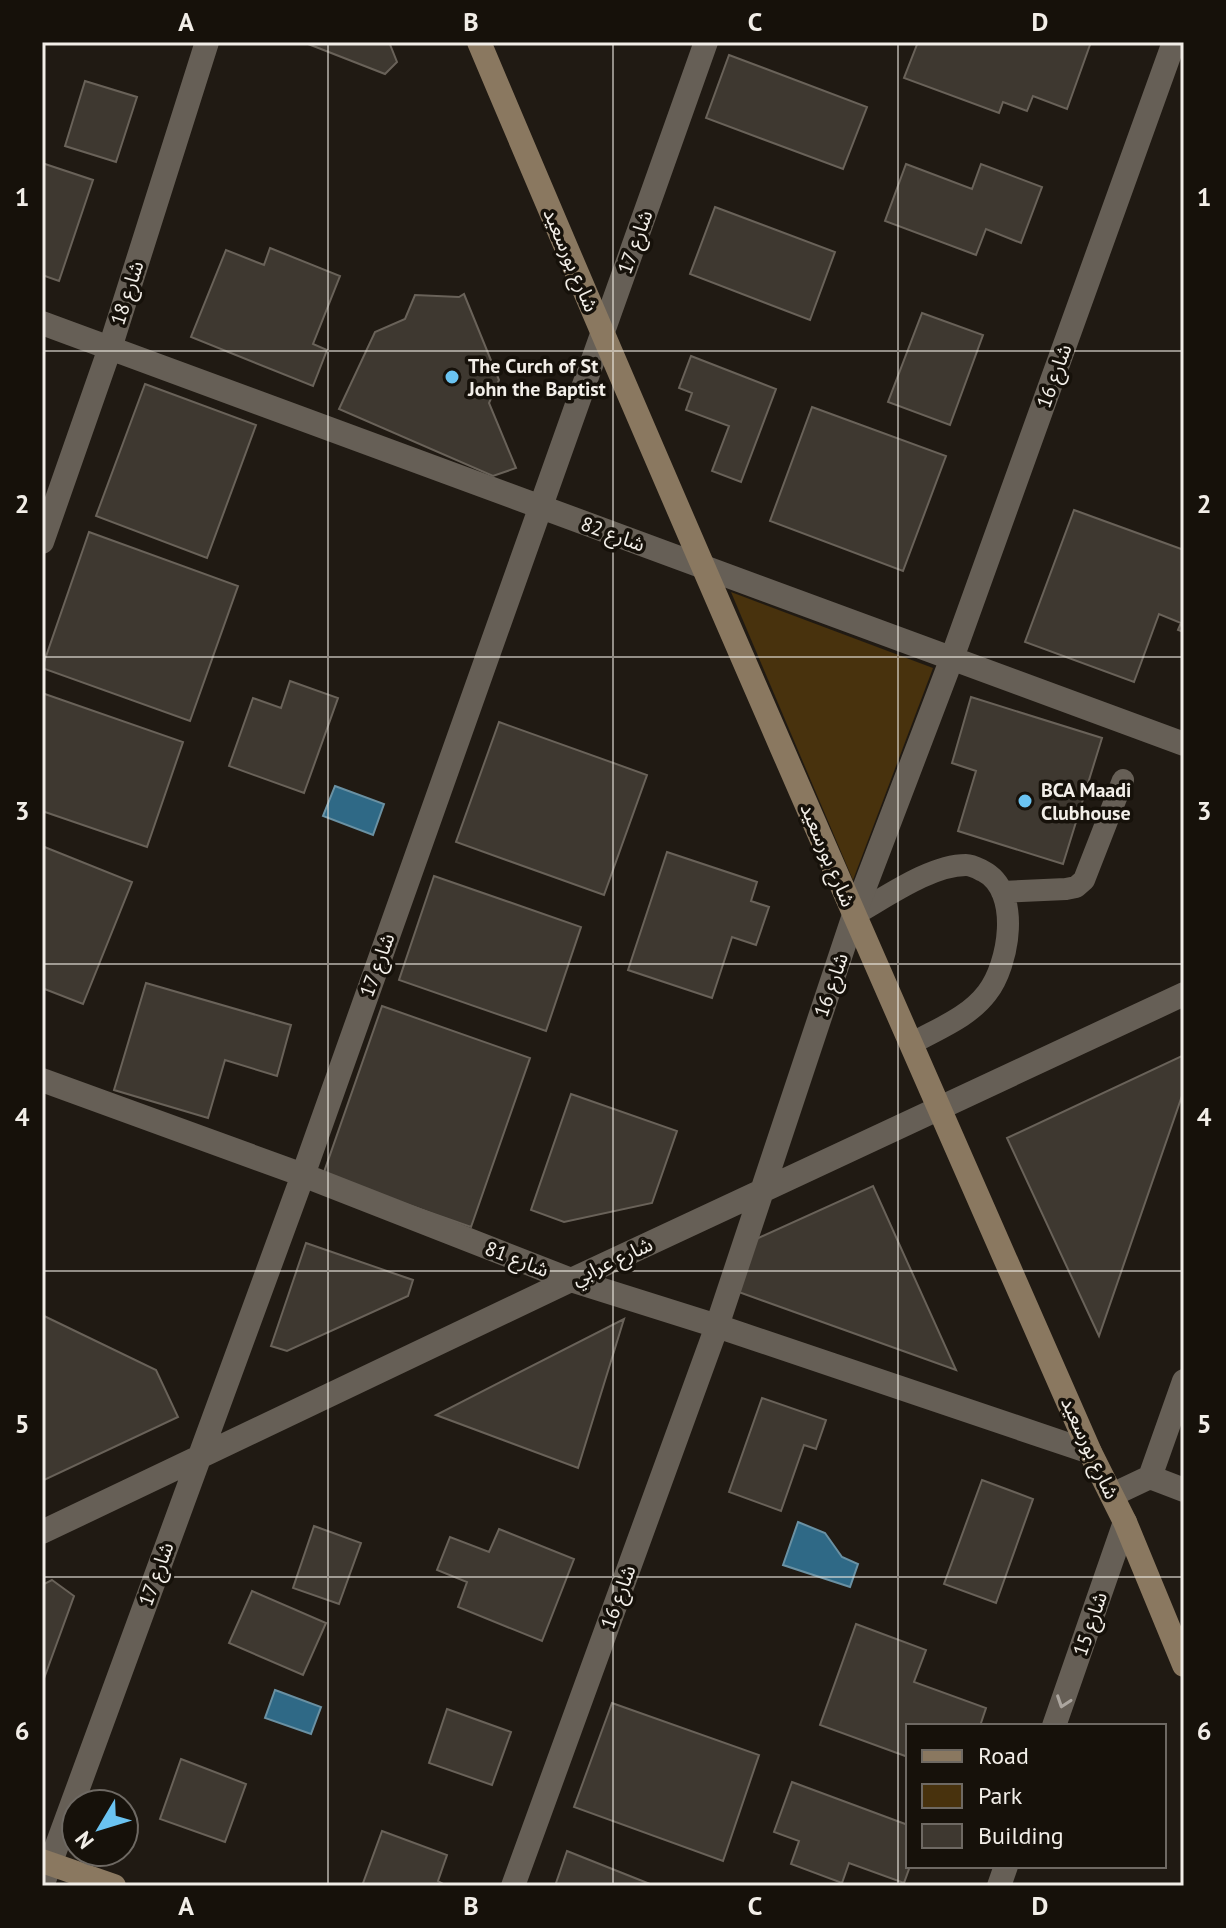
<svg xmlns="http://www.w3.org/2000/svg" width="1226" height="1928" font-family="'PT Sans','Noto Sans Arabic',sans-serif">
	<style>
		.green { fill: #48320d }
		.water { fill: #2f6986; stroke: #6a91a3; stroke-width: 2 }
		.building { fill: #3e3830; stroke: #696259; stroke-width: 2 }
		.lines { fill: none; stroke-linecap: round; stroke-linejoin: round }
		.lane { stroke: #665f56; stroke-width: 22 }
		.street { stroke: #665f56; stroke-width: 24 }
		.secondary { stroke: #8a7860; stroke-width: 24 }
		.oneway { stroke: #aca69f }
		.grid { fill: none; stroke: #f2eee8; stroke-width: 2; stroke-opacity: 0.55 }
		.poi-dot { fill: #6ac3f1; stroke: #16110a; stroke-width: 3 }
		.labels { text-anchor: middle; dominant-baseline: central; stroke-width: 7; stroke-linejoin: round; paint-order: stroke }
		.street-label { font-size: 20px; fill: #f2eee8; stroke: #16110a }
		.poi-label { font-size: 20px; font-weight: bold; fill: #f2eee8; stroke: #16110a; text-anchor: start }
		.neatline { fill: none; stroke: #f2eee8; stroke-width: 3 }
		.grid-label { font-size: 26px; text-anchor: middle; font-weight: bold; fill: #f2eee8 }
	</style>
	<rect width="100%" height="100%" fill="#201a13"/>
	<!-- green -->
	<path class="green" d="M731,592L933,668L853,880Z"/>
	<!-- water -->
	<path class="water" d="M335,786L384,804L373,835L323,816Z
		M798,1522L825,1533L842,1557L858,1564L850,1587L783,1565Z
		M275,1690L321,1707L311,1734L265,1718Z"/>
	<!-- building -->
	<path class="building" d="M303,42H389L397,62L385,74Z
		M918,42H1091L1067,109L1033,96L1027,111L1003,102L999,113L904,78Z
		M729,55L867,107L843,169L706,118Z
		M85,81L137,97L116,162L65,146Z
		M42,163L93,180L59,281L42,275Z
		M906,164L972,189L981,164L1042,187L1021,243L986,229L976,255L885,221Z
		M715,207L835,252L810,320L690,274Z
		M270,248L340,276L313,344L327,350L313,386L191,337L226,250L264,265Z
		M464,294L499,380L489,403L516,468L493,476L339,409L375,332L405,319L415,295L459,297Z
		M922,313L983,335L950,425L888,402Z
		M691,356L776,389L741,482L712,471L729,426L686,410L692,393L679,388Z
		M145,384L256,425L207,558L96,516Z
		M812,407L946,456L903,571L770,521Z
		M1074,510L1184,550V632L1178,630L1181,623L1159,614L1134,682L1025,642Z
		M89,532L238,586L190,721L42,668Z
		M290,681L338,698L304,793L229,766L253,698L281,708Z
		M42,693L183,742L147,847L42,811Z
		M971,697L1102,738L1063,864L958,831L976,771L952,763Z
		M499,722L647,775L604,895L456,842Z
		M42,846L132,882L83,1004L42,988Z
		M667,852L757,882L751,901L769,907L756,945L732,937L712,998L628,970Z
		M434,876L581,927L546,1031L399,980Z
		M146,983L291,1025L277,1076L225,1060L208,1118L114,1090Z
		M382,1006L530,1058L471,1227L323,1175Z
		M1184,1055V1090L1099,1336L1007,1138Z
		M571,1094L677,1131L652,1203L564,1222L531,1210Z
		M873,1186L956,1370L733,1290L754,1240Z
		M306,1243L413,1280L408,1296L287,1351L271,1346Z
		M42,1315L156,1370L178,1417L42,1481Z
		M624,1319L578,1468L436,1415Z
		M762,1398L826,1420L816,1449L804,1445L781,1511L729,1492Z
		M982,1480L1033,1499L996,1603L944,1584Z
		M314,1526L361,1543L339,1604L293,1588Z
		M499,1529L574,1559L542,1641L458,1607L467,1582L437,1570L450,1537L489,1552Z
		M52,1580L74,1596L42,1684V1585Z
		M252,1591L326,1623L303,1675L229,1643Z
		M856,1624L926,1650L914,1682L986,1708L980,1726H908V1757L820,1725Z
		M612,1703L759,1755L723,1861L574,1807Z
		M447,1709L511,1732L492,1785L429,1763Z
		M181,1759L246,1784L225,1842L160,1819Z
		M792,1782L908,1825L910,1866L904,1883L849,1863L842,1883L791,1864L799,1841L774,1832Z
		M382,1831L447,1855L438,1881L447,1886H362Z
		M567,1851L655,1886H555Z"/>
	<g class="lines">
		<!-- lane -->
		<path class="lane" d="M1002,892L1066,889L1076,887L1084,880L1123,780
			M854,915C885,898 930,865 966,865C972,865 977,868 983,871C1022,891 1009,965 987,993C968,1018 937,1029 911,1044"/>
		<!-- street -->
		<path class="street" d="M42,323L1184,744
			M42,542L110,348L207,42
			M42,1080L303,1175L571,1280L717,1326L1090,1452
			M1150,1477L1184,1381
			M1112,1495L1150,1477L1184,1490
			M42,1532L571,1280L1184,994
			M1054,1726L1125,1522
			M42,1886L303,1175L706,42
			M513,1886L717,1326L854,915L952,658L1174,42
			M999,1886L1006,1866"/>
		<!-- secondary -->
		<path class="secondary" d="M479,42C678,514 884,983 1090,1452L1125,1522L1184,1665
			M42,1861L114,1886"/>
	</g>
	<!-- one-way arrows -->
	<defs><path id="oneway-chevron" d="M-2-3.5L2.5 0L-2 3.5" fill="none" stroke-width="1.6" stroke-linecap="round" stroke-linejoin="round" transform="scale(2)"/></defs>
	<use class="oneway" href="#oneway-chevron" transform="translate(1063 1702) rotate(109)"/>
	<!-- grid -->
	<path class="grid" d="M328,42V1886M613,42V1886M898,42V1886M42,351H1184M42,657H1184M42,964H1184M42,1271H1184M42,1577H1184"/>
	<!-- markers -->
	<g class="poi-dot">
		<circle cx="452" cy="377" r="8"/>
		<circle cx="1025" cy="801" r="8"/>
	</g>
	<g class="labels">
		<!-- street labels -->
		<g class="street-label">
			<text transform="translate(635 242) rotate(-70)">شارع 17</text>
			<text transform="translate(571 260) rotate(67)">شارع بورسعيد</text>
			<text transform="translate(127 293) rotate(-72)">شارع 18</text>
			<text transform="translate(1054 376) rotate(-70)">شارع 16</text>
			<text transform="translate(613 534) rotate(20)">شارع 82</text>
			<text transform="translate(828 855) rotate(67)">شارع بورسعيد</text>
			<text transform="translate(377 965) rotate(-70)">شارع 17</text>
			<text transform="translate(831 985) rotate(-71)">شارع 16</text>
			<text transform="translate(517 1259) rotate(21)">شارع 81</text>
			<text transform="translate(612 1261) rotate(-25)">شارع عرابي</text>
			<text transform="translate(1090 1448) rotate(65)">شارع بورسعيد</text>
			<text transform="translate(156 1574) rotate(-70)">شارع 17</text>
			<text transform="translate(618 1597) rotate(-70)">شارع 16</text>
			<text transform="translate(1090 1624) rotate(-71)">شارع 15</text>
		</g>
		<!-- poi labels -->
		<g class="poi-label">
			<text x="468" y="366">The Curch of St<tspan x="468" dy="23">John the Baptist</tspan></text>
			<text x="1041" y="790">BCA Maadi<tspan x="1041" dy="23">Clubhouse</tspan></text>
		</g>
	</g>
	<!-- border -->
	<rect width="1226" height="1928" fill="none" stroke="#16110a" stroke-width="88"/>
	<!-- legend -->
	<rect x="906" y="1724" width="260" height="144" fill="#16110a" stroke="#6e6963" stroke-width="2"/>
	<rect x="922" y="1750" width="40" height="12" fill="#8a7860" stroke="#6e6963" stroke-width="2"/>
	<text x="978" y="1764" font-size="24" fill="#f2eee8">Road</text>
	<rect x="922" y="1784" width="40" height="24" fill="#48320d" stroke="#6e6963" stroke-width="2"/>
	<text x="978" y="1804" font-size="24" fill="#f2eee8">Park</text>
	<rect x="922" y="1824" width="40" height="24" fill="#3e3830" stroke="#6e6963" stroke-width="2"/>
	<text x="978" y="1844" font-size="24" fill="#f2eee8">Building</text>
	<!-- north arrow -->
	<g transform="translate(100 1828) rotate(232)"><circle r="38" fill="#16110a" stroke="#6e6963" stroke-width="2"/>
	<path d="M0-6L14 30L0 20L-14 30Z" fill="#6ac3f1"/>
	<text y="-12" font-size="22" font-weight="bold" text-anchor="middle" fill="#f2eee8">N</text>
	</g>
	<rect x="44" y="44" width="1138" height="1840" class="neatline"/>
	<g class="grid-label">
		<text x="186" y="31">A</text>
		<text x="471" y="31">B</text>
		<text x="755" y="31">C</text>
		<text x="1040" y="31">D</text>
		<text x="22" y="206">1</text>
		<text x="1204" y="206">1</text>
		<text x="22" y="513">2</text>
		<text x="1204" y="513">2</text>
		<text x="22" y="820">3</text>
		<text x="1204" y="820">3</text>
		<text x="22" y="1126">4</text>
		<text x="1204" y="1126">4</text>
		<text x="22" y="1433">5</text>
		<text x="1204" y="1433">5</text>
		<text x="22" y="1740">6</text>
		<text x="1204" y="1740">6</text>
		<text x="186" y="1915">A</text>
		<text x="471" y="1915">B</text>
		<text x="755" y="1915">C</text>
		<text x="1040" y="1915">D</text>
	</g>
</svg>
